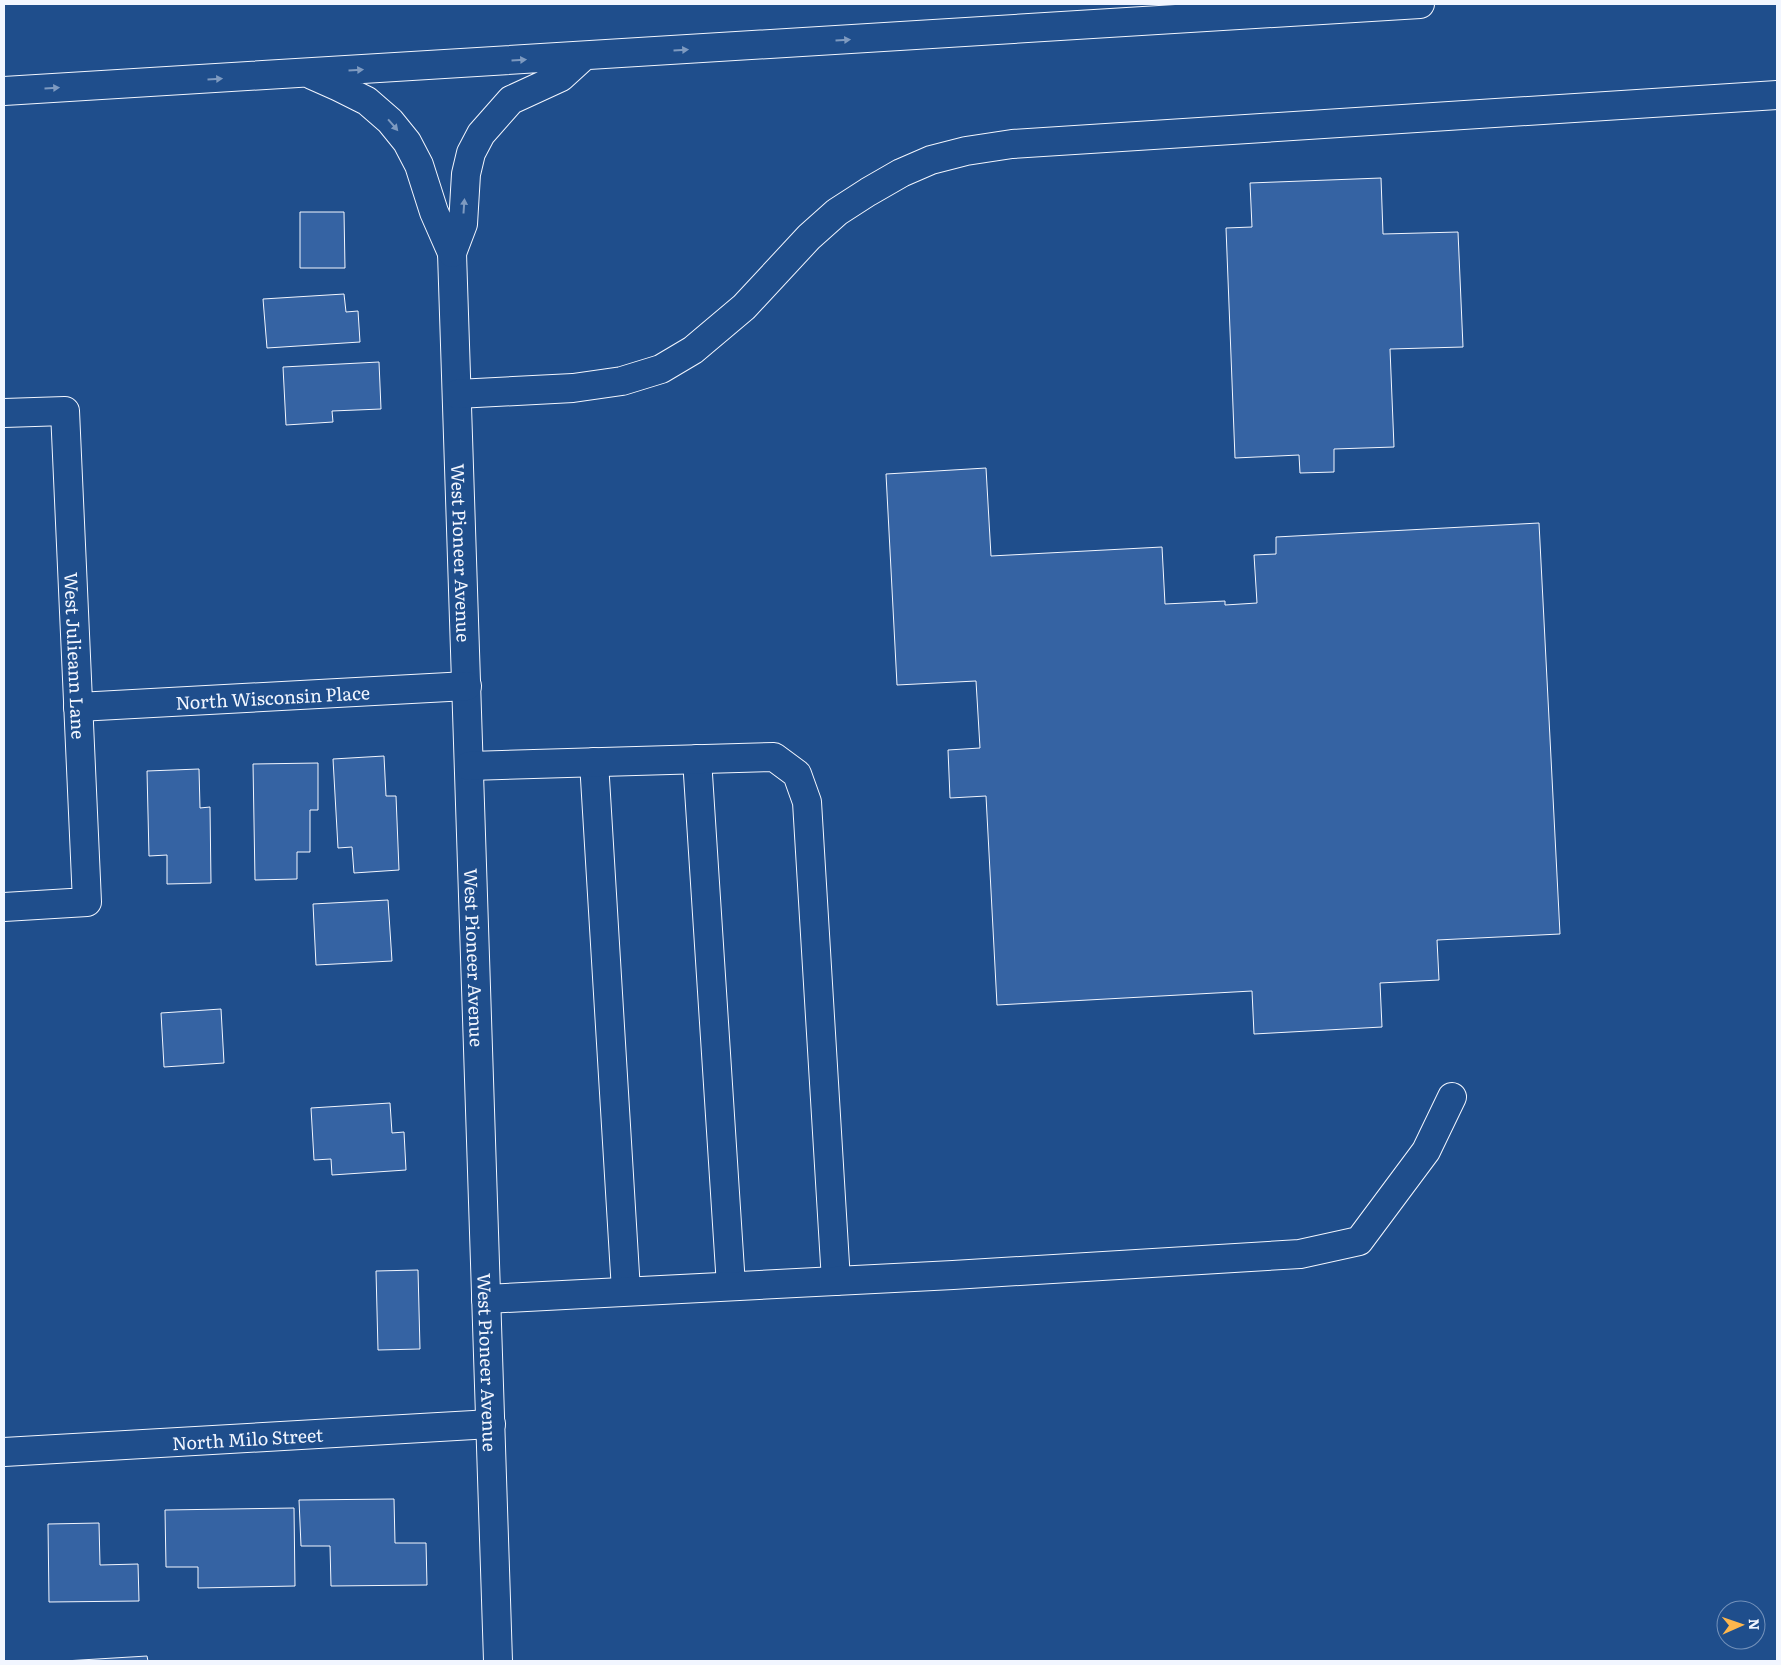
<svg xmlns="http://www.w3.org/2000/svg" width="1781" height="1665" font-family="Literata,serif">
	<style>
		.building { fill: #3563a3; stroke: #f2f6ff }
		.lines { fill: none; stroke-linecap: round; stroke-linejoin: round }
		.minor-casing { stroke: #f2f6ff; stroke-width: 30 }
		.highway-casing { stroke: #f2f6ff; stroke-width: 30 }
		.minor { stroke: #1f4e8c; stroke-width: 28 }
		.highway { stroke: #1f4e8c; stroke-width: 28 }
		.oneway { fill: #7e9ac0 }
		.labels { text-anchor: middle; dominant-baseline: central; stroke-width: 4; stroke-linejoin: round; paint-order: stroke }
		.street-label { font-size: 18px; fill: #f2f6ff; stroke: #1f4e8c }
	</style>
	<rect width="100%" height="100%" fill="#1f4e8c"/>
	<!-- building -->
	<path class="building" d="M1381,178L1383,234L1458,232L1463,347L1390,349L1394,447L1334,449V472L1300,473L1299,455L1235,458L1226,228L1252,227L1250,183Z
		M300,212H344L345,268H300Z
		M344,294L346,312L358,311L360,342L267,348L263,299Z
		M379,362L381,409L332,411L333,422L286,425L283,367Z
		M986,468L991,556L1162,547L1165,604L1225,601V605L1257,603L1254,555L1276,554V537L1539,523L1560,934L1437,940L1439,980L1380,983L1382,1027L1254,1034L1252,991L997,1005L986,796L950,798L948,750L980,748L976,681L897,685L886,474Z
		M384,756L386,796H396L399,870L354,873L352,847L338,848L333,759Z
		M318,763V810H310V852H297V879L255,880L253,764Z
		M199,769L200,808L210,807L211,883L167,884V855L149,856L147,771Z
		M388,900L392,961L316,965L313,904Z
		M221,1009L224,1063L164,1067L161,1013Z
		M390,1103L392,1133L404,1132L406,1170L332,1175L331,1159L314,1160L311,1108Z
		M418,1270L420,1349L378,1350L376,1271Z
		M394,1499L395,1543H426L427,1585L331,1586L330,1546H301L299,1500Z
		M294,1508L295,1586L198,1588V1567H166L165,1510Z
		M99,1523L100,1565L138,1564L139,1601L49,1602L48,1524Z
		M147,1656L148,1661H64Z"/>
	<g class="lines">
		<!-- minor casing -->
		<g class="minor-casing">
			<g id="minor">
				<path id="s1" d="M452,253L498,1661"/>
				<path d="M457,394L573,388L622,381L661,369L693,350L744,307L809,237L837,212L868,192L901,173L931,160L966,151L1012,144L1777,95"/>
				<path id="s2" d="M4,413L65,411L87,902L4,907"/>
				<path id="s3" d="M78,707L467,686"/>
				<path d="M697,759L731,1286"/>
				<path d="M594,762L626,1291"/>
				<path d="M469,766L774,757L797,774L807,802L836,1281"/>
				<path d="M486,1299L953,1275L1300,1254L1359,1241L1426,1151L1452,1097"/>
				<path id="s4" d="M4,1452L491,1424"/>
			</g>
		</g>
		<!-- highway casing -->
		<g class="highway-casing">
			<path id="highway" d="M312,75L339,87L367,101L390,121L407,142L419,165L434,212L452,253
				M4,91L1420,4
				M452,253L463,224L466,174L471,153L481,134L511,100L561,77L584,56"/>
		</g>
		<!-- minor -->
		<use href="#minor" class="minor"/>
		<!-- highway -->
		<use href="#highway" class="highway"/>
	</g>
	<!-- one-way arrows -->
	<defs><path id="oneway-solid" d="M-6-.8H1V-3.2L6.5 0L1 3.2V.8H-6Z" transform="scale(1.25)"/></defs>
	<g class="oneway">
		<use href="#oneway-solid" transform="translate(843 40) rotate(-4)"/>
		<use href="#oneway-solid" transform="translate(681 50) rotate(-4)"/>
		<use href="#oneway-solid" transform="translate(519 60) rotate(-4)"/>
		<use href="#oneway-solid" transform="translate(356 70) rotate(-4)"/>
		<use href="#oneway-solid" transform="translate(215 79) rotate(-3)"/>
		<use href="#oneway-solid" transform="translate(52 88) rotate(-3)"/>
		<use href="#oneway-solid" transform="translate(393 125) rotate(49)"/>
		<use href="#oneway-solid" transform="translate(464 206) rotate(-86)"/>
	</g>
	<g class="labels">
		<!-- street labels -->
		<g class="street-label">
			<text stroke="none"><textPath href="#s1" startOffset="300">West Pioneer Avenue</textPath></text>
			<text stroke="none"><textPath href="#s2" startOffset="306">West Julieann Lane</textPath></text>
			<text stroke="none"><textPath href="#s3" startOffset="195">North Wisconsin Place</textPath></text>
			<text stroke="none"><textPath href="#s1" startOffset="705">West Pioneer Avenue</textPath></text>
			<text stroke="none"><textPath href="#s1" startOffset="1110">West Pioneer Avenue</textPath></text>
			<text stroke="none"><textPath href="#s4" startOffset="244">North Milo Street</textPath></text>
		</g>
	</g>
	<!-- border -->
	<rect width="1781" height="1665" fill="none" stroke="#f2f6ff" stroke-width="10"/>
	<!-- north arrow -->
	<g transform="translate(1741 1625) rotate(88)"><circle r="24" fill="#1f4e8c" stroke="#7391ba"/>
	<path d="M0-4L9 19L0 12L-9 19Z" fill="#ffb74d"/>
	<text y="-8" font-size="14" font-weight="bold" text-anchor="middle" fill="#f2f6ff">N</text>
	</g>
</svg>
